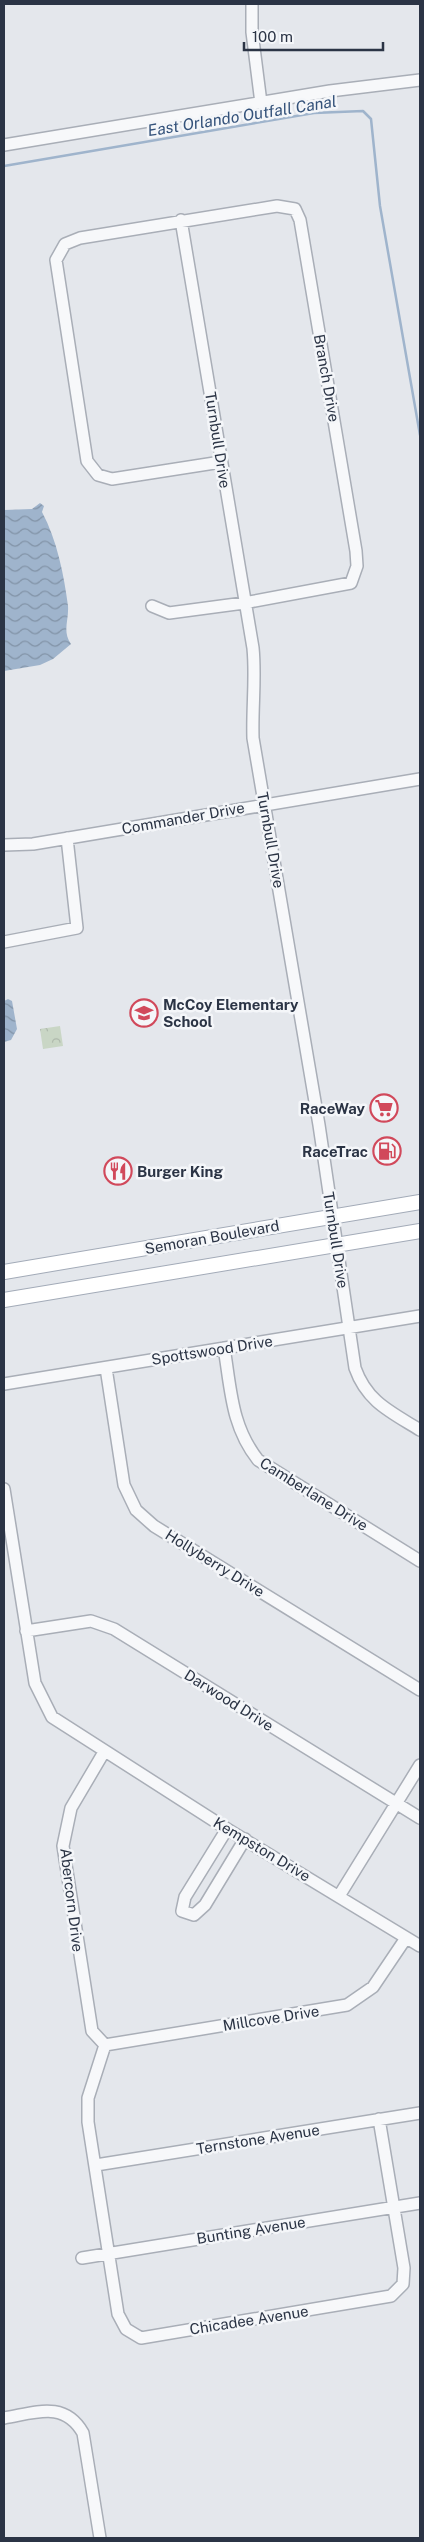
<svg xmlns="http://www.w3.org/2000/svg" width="424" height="2542" font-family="'Public Sans',sans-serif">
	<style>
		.park { fill: url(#park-crowns) }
		.water { fill: url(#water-waves) }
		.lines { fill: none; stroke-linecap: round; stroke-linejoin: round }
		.stream { stroke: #9fb4cc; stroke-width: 2.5 }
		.minor-casing { stroke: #a9aeb7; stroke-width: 14 }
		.major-casing { stroke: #a3abb8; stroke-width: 16 }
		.minor { stroke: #f7f8fa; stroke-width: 11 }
		.major { stroke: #fff; stroke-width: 14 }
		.labels { text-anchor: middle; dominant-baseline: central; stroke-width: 5; stroke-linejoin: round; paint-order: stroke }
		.street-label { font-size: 15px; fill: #2b3445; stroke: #f4f6f9 }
		.poi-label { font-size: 15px; font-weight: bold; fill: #2b3445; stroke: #f4f6f9; text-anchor: start }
		.water-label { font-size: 16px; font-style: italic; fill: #34527a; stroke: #f4f6f9 }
	</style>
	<defs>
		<pattern id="park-crowns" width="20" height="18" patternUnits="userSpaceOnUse" patternTransform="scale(1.25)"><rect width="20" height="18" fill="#c9d6c5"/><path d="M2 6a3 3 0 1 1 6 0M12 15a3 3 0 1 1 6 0" fill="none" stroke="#adb8ab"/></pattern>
		<pattern id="water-waves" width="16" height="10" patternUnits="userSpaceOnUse" patternTransform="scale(1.25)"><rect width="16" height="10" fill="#9fb4cc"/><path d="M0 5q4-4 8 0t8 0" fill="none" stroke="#8293a7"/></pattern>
	</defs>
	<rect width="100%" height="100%" fill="#e4e7ec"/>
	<!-- park -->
	<path class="park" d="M60,1026L63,1046L43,1049L40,1029Z"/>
	<!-- water -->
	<path class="water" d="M40,503L44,506L42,512C57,540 64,575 68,606C69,621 62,631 71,644L53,659L40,665L4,671V510L32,509Z
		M8,999L12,1001L17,1029L11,1040L4,1042V1001Z"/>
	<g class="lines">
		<!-- stream -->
		<path class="stream" d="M4,166L314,113L363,111L371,119L380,206L420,435"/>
		<!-- minor casing -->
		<g class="minor-casing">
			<path id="minor" d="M252,4V32L261,103
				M4,145L330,91L420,80
				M181,220L253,648C256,678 252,707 253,738L319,1125L355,1368C367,1402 391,1412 420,1430
				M152,606L169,613L244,603L351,583L357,566L356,551L300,220L295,209L277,206L80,238L65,244L56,260L87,461L98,475L112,479L221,462
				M4,845L33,844L420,779
				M4,942L77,928L67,838
				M224,1348C231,1389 231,1426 258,1460L420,1561
				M106,1368L124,1485L136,1510L154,1526L420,1690
				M4,1384L420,1316
				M4,1489L35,1683L52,1717L227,1829L420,1946
				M26,1631L91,1621L114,1629L420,1818
				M104,1752L71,1808L63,1846L92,2031L105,2045
				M227,1829L185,1897L182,1911L194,1915L205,1905L245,1839
				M339,1896L420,1765
				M105,2045L88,2098V2122L118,2314L126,2329L141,2338L391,2296L403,2284L404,2268L379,2119
				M105,2045L347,2005L373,1987L406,1938
				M96,2165L420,2113
				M82,2258L420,2203
				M4,2418C35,2413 64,2400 83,2433L100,2538"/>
		</g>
		<!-- major casing -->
		<g class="major-casing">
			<path id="major" d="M4,1272L420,1202
				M4,1300L420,1231"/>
		</g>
		<!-- minor -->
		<use href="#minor" class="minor"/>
		<!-- major -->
		<use href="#major" class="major"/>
	</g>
	<!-- icons -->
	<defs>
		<g id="school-ring" transform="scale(1.4375)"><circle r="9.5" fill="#f4f6f9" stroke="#d1495b" stroke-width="1.5"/><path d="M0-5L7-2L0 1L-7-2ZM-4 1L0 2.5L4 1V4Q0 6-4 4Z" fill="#d1495b"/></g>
		<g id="supermarket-ring" transform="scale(1.4375)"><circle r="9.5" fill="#f4f6f9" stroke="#d1495b" stroke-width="1.5"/><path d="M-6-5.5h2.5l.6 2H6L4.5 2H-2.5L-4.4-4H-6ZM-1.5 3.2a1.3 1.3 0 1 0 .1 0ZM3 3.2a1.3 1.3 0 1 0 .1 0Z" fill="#d1495b"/></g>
		<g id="fuel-ring" transform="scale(1.4375)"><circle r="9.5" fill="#f4f6f9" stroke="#d1495b" stroke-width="1.5"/><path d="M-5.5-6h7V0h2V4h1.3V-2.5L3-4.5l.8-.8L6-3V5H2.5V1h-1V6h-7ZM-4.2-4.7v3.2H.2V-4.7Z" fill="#d1495b"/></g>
		<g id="restaurant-ring" transform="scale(1.4375)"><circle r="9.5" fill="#f4f6f9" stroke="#d1495b" stroke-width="1.5"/><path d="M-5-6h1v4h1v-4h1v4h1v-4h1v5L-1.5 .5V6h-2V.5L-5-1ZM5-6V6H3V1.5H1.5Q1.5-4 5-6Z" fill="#d1495b"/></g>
	</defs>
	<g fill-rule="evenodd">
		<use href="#school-ring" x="144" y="1013"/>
		<use href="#supermarket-ring" x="384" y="1108"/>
		<use href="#fuel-ring" x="387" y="1151"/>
		<use href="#restaurant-ring" x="118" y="1171"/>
	</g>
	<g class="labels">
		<!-- street labels -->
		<g class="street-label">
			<text transform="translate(327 378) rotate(80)">Branch Drive</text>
			<text transform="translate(218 440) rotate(81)">Turnbull Drive</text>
			<text transform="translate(183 818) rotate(-10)">Commander Drive</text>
			<text transform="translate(271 840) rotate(80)">Turnbull Drive</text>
			<text transform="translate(212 1237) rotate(-10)">Semoran Boulevard</text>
			<text transform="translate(336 1240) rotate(81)">Turnbull Drive</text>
			<text transform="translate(212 1350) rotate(-9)">Spottswood Drive</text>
			<text transform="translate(314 1494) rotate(32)">Camberlane Drive</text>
			<text transform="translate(215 1563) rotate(32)">Hollyberry Drive</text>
			<text transform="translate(229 1700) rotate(32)">Darwood Drive</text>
			<text transform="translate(262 1849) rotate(31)">Kempston Drive</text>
			<text transform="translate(72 1900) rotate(83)">Abercorn Drive</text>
			<text transform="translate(271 2018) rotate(-9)">Millcove Drive</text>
			<text transform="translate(258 2139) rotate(-9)">Ternstone Avenue</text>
			<text transform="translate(251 2230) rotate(-9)">Bunting Avenue</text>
			<text transform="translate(249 2320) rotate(-9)">Chicadee Avenue</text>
		</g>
		<!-- poi labels -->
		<g class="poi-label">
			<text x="163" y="1004">McCoy Elementary<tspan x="163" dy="17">School</tspan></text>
			<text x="365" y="1108" text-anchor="end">RaceWay</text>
			<text x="368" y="1151" text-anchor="end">RaceTrac</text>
			<text x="137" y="1171">Burger King</text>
		</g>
		<!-- water labels -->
		<g class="water-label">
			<text transform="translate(242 116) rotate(-9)">East Orlando Outfall Canal</text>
		</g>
	</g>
	<!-- border -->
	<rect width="424" height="2542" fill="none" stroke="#2b3445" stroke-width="10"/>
	<!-- scale -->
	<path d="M244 42v8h139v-8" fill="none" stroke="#2b3445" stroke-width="2.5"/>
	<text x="252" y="42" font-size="15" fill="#2b3445" stroke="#f4f6f9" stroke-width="4" paint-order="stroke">100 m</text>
</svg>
